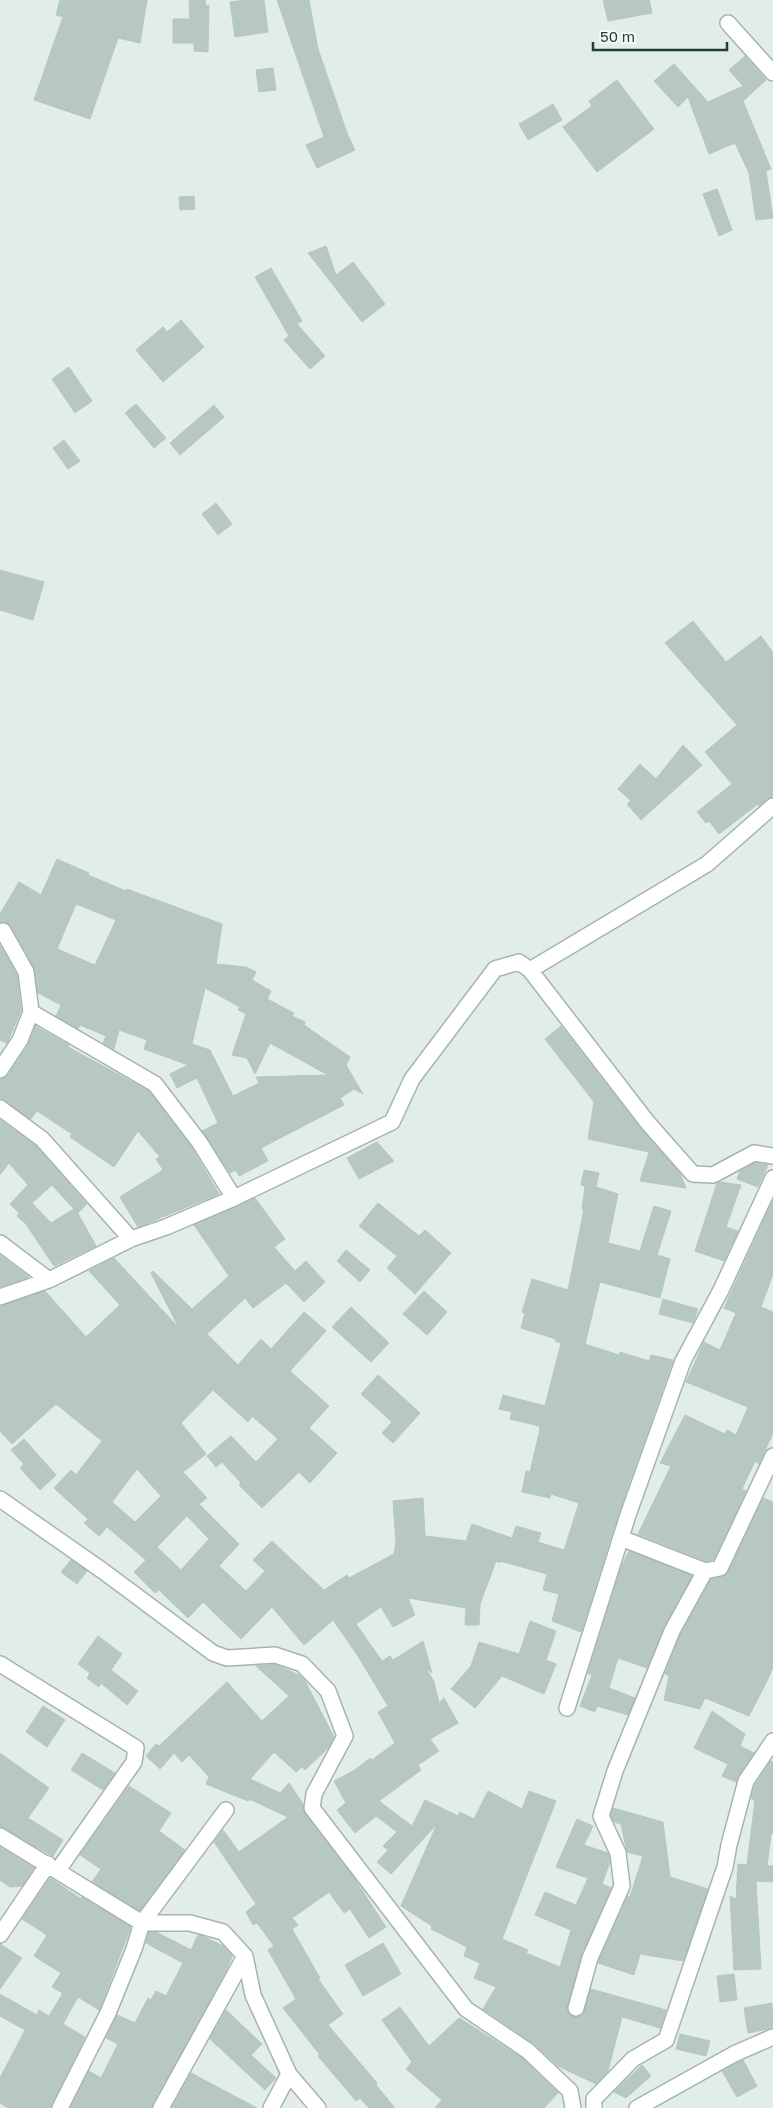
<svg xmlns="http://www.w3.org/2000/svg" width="773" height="2108" font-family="'Golos Text',sans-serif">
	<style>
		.building { fill: #b7c8c2; stroke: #b4c7c0; fill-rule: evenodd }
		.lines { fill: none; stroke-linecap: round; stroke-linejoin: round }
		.minor-casing { stroke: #a4b5b0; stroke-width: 18 }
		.minor { stroke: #fff; stroke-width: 15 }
	</style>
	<rect width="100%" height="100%" fill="#e2ede9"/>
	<!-- building -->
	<path class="building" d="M60,0H147L140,43L118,38L90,119L34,100L63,17L56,15Z
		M189,0H205L206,6L209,5L208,52L194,51V43H173V19H190Z
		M247,0H264L268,32L235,37L230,2Z
		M277,0H309L318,49L347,133L355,150L317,168L306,145L324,137Z
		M603,0H649L652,13L608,21Z
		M745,56L766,80L743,101L771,169L766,171L773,218L756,220L749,173L735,143L709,154L688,97L678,107L654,81L674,64L708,102L743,86L729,70Z
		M273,68L276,90L259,92L256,70Z
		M617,80L654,129L597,172L563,127L592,106L589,101Z
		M553,104L562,120L528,140L519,124Z
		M717,189L732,230L719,236L703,194Z
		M194,196L195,209L180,210L179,197Z
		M326,246L336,275L353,262L385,304L362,322L308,253Z
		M271,268L302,321L297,324L325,356L310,369L284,340L289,336L255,277Z
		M181,320L204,347L163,382L136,350L163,327L167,332Z
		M69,367L92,401L75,413L52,379Z
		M136,404L166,438L154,448L125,413Z
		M214,405L224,417L180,455L170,443Z
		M64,440L80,461L68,469L53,448Z
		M216,503L232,524L218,535L202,514Z
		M0,570L44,582L33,620L0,610Z
		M693,621L726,662L761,636L773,653V797L759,806L758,804L719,834L709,821L706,823L697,812L732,784L705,752L737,725L665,643Z
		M683,745L702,765L641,820L627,804L631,801L618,789L640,764L656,779Z
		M57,859L89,873L88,875L126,891L127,889L222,924L216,964L246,967L256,972L252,980L271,991L267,999L294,1013L292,1016L305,1022L304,1025L350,1057L346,1065L363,1094L354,1089L340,1098L344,1105L261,1148L268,1161L239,1176L236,1170L230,1173L202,1131L218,1123L197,1078L177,1088L170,1074L188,1065L144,1049L147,1040L119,1030L114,1049L103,1043L106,1036L80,1025L78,1029L56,1016L61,1005L38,993L34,967L11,926L7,923L0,922V914L19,882L41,895ZM76,904L116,920L95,965L57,949ZM205,988L240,1007L238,1010L246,1014L232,1055L247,1058L255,1074L270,1043L328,1075L256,1077L259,1083L233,1096L210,1050L192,1044Z
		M0,945L17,975L21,1011L7,1043L0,1040Z
		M35,1026L69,1045L68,1047L149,1091L192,1148L219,1194L138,1227L120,1197L163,1170L156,1159L160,1157L138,1131L114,1167L70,1137L72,1134L37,1111L31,1119L0,1099V1079L8,1075L28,1045Z
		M561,1026L641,1129L680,1173L686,1188L640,1181L649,1152L588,1139L594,1102L545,1039Z
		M0,1120L36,1146L87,1204L78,1213L76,1210L96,1246L54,1266L26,1224L17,1216L19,1213L10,1204L28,1185L9,1163L0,1175ZM52,1185L74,1209L51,1223L32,1203Z
		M377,1142L394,1161L359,1179L347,1158Z
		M755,1163L768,1165L758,1187L737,1179L740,1171Z
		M584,1170L599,1173L596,1187L618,1194L608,1243L640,1251L654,1206L671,1211L657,1255L670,1259L660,1298L600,1282L585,1344L619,1355L620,1352L649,1361L651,1355L673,1360L619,1512L581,1632L552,1621L559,1594L543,1590L547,1574L500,1561V1563L496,1561L480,1604L479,1625H465L466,1608L408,1598L415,1615L393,1627L381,1607L356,1624L382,1661L390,1656L393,1660L423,1641L432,1673L426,1668L434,1682L439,1703L444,1698L458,1723L430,1739L439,1751L418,1765L421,1770L379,1801L412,1826L425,1800L458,1816L460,1812L474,1819L488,1791L522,1809L529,1791L556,1801L502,1939L528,1950L526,1953L560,1967L571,1930L535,1915L545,1892L576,1905L588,1878L556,1867L577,1819L593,1826L584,1845L608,1853L610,1862L602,1884L611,1888L581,1955L567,2011L573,2017L582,2015L591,1989L666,2010L660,2028L622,2017L608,2071L596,2084L558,2066L533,2043L483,2009L496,1987L474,1978L480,1963L464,1956L467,1947L431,1929L432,1926L401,1906L437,1824L391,1874L377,1862L388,1850L383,1846L397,1832L376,1816L355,1833L337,1810L346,1803L334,1781L355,1770L370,1758L372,1760L395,1743L378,1712L388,1706L358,1656L333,1620L304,1645L272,1607L241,1639L203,1602L188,1618L159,1590L155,1593L134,1572L146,1560L107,1527L99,1536L84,1523L88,1519L54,1488L71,1470L76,1475L102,1441L56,1404L12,1444L0,1431V1306L45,1291L86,1337L120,1305L89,1271L114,1258L179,1328L151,1273L153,1271L192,1309L229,1276L194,1225L255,1198L285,1239L274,1247L295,1271L306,1261L325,1282L304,1302L286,1283L253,1308L245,1298L207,1334L238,1365L261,1339L271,1349L304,1312L326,1331L290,1371L329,1406L309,1428L337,1453L310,1483L299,1472L262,1508L239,1485L241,1483L222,1462L216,1467L207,1456L231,1436L256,1462L278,1439L252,1416L248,1422L213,1390L181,1423L206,1454L183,1472L207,1498L199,1504L239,1544L219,1566L246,1591L265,1571L253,1560L272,1541L324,1590L347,1575L349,1578L394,1554L396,1542L393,1501L423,1498L425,1536L466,1541L472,1524L512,1538L516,1526L541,1533L538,1542L564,1550L579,1503L551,1494L550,1498L522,1492L526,1471L530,1472L540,1429L539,1426L510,1419L512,1412L499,1409L503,1395L545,1406L561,1343L555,1341L556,1339L521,1328L525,1313L522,1312L532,1279L568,1290L584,1209H582L585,1186L581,1185ZM137,1469L161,1496L135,1522L112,1502ZM187,1516L209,1539L181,1570L157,1547Z
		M720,1182L741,1185L726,1227L738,1231L724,1261L695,1251L717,1183Z
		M773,1200V1274L761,1307L773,1312V1433L759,1464L755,1461L742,1489L746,1491L714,1560L706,1561L638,1534L671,1466L660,1463L685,1415L725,1434L727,1430L736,1435L748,1407L686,1382L704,1342L720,1350L736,1313L724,1308Z
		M378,1203L419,1236L425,1230L451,1253L415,1294L387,1268L397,1256L359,1226Z
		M346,1250L370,1270L360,1282L337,1261Z
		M0,1255L29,1277L0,1287Z
		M424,1291L447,1312L427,1335L403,1314Z
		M663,1299L698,1309L693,1323L659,1314Z
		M351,1307L389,1343L371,1362L332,1327Z
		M378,1375L420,1413L393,1443L382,1433L392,1422L361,1394Z
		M24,1439L56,1475L40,1490L20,1468L24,1464L11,1450Z
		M763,1498L773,1502V1667L767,1681L749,1716L705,1698L700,1709L664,1700L669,1676L665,1674L680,1635L711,1579L722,1577L728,1572Z
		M629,1551L692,1576L664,1627L647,1668L618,1658L609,1688L635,1698L628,1715L597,1706L595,1712L580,1706L592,1675L588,1673L622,1565Z
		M71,1560L87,1571L77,1584L61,1572Z
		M530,1621L556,1631L546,1660L556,1664L544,1694L502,1676L475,1708L451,1689L471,1666L479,1642L519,1654Z
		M98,1636L122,1654L111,1670L138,1691L127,1705L101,1683L99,1687L87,1678L90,1673L78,1664Z
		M274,1664L299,1675L305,1681L334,1737L328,1748L305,1770L302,1767L296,1772L274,1752L250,1779L280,1793L289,1783L303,1804L305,1814L354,1878L386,1927L369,1938L350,1909L344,1913L329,1892L292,1918L298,1925L292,1929L320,1978L318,1979L343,2014L328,2025L377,2083L376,2085L395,2108H369L360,2098L356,2101L318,2056L320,2055L283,2008L296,1999L268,1950L274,1946L257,1923L253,1925L246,1912L256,1904L214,1842L223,1830L239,1852L288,1817L249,1799L248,1801L206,1784L209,1777L189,1755L182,1762L174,1753L160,1769L146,1756L156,1744L159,1746L227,1682L262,1721L289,1696L256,1666Z
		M43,1706L65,1720L47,1747L26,1732Z
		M712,1711L745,1734L740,1746L754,1753L736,1782L722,1776L728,1764L694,1748Z
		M0,1753L49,1788L28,1818L63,1840L53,1856L0,1827Z
		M82,1753L115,1773L103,1790L71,1770Z
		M771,1761L773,1762V1834H771L767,1866H773V1882L756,1881L761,1969L734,1970L730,1896L736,1899L738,1864L747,1865L755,1801L751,1798L755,1785Z
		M129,1786L171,1813L159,1831L185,1850L140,1911L92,1882L101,1869L80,1855Z
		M613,1808L663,1822L670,1877L708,1889L683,1961L640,1954L634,1975L598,1963L628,1896L630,1897L643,1856L627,1852L621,1824L614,1822L611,1816Z
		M0,1847L34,1868L22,1886L10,1887L0,1880Z
		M50,1878L81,1899L82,1897L131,1927L99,2010L78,1997L63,2024L85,2037L51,2108H8L0,2103V2078L25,2030L0,2016V1994L37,2015L39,2010L49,2016L63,1993L52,1987L61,1973L34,1956L47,1935L22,1919Z
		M149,1932H156L191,1950L198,1935L203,1936L223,1946L232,1956L228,1967L152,2108H70L89,2071L101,2078L118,2044L106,2038L117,2015L135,2023L148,1998L151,2000L156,1991L166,1996L183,1963L146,1943Z
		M383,1943L401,1974L363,1996L345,1965Z
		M0,1944L22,1958L0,1989Z
		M734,1974L737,2000L720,2002L717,1976Z
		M772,2003L773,2028L748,2033L744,2008Z
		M400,2007L429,2046L459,2018L522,2058L558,2093L544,2108H435L442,2100L406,2069L412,2062L382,2020Z
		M226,2010L262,2044L251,2055L276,2078L265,2090L210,2039Z
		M680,2034L710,2041L706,2056L676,2049Z
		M743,2060L757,2086L737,2097L722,2071Z
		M642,2065L651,2076L626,2098L614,2092Z
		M191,2073L257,2108H172Z"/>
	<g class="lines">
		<!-- minor casing -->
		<g class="minor-casing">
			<path id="minor" d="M728,23L773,73
				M530,970L707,864L773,806
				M31,1012L155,1084L200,1143L234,1198
				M0,1070L20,1040L31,1012L26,972L3,931
				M0,1108L42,1139L131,1239
				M0,1243L49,1280
				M0,1297L49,1280L131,1239L166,1227L234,1198L392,1122L412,1079L495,969L519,962L530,970L648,1123L693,1174L713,1175L754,1153L773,1156
				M0,1499L103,1571L213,1653L227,1658L275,1655L302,1664L328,1691L345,1736L314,1794L312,1808L466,2009L528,2051L570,2091L573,2108
				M621,1538L705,1571
				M0,1664L136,1748L134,1762L58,1870
				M567,1708L628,1515L683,1361L721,1290L773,1178
				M0,1836L142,1923H190L223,1932L245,1956L253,1995L289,2074L318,2108
				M0,1935L48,1864
				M576,2008L590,1958L622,1886L618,1853L601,1816L615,1771L672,1631L705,1571L720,1568L773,1456
				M60,2108L108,2013L134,1949L142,1923L226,1810
				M161,2108L245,1956
				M271,2108L289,2074
				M594,2108V2099L633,2059L666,2040L725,1867L729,1845L746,1781L773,1741
				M637,2108L734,2054L773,2037"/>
		</g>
		<!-- minor -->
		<use href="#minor" class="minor"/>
	</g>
	<!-- scale -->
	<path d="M593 42v8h134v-8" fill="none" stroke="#213f38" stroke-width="2.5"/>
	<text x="600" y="42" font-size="15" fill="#213f38" stroke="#f3f9f6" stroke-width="4" paint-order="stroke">50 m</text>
</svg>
